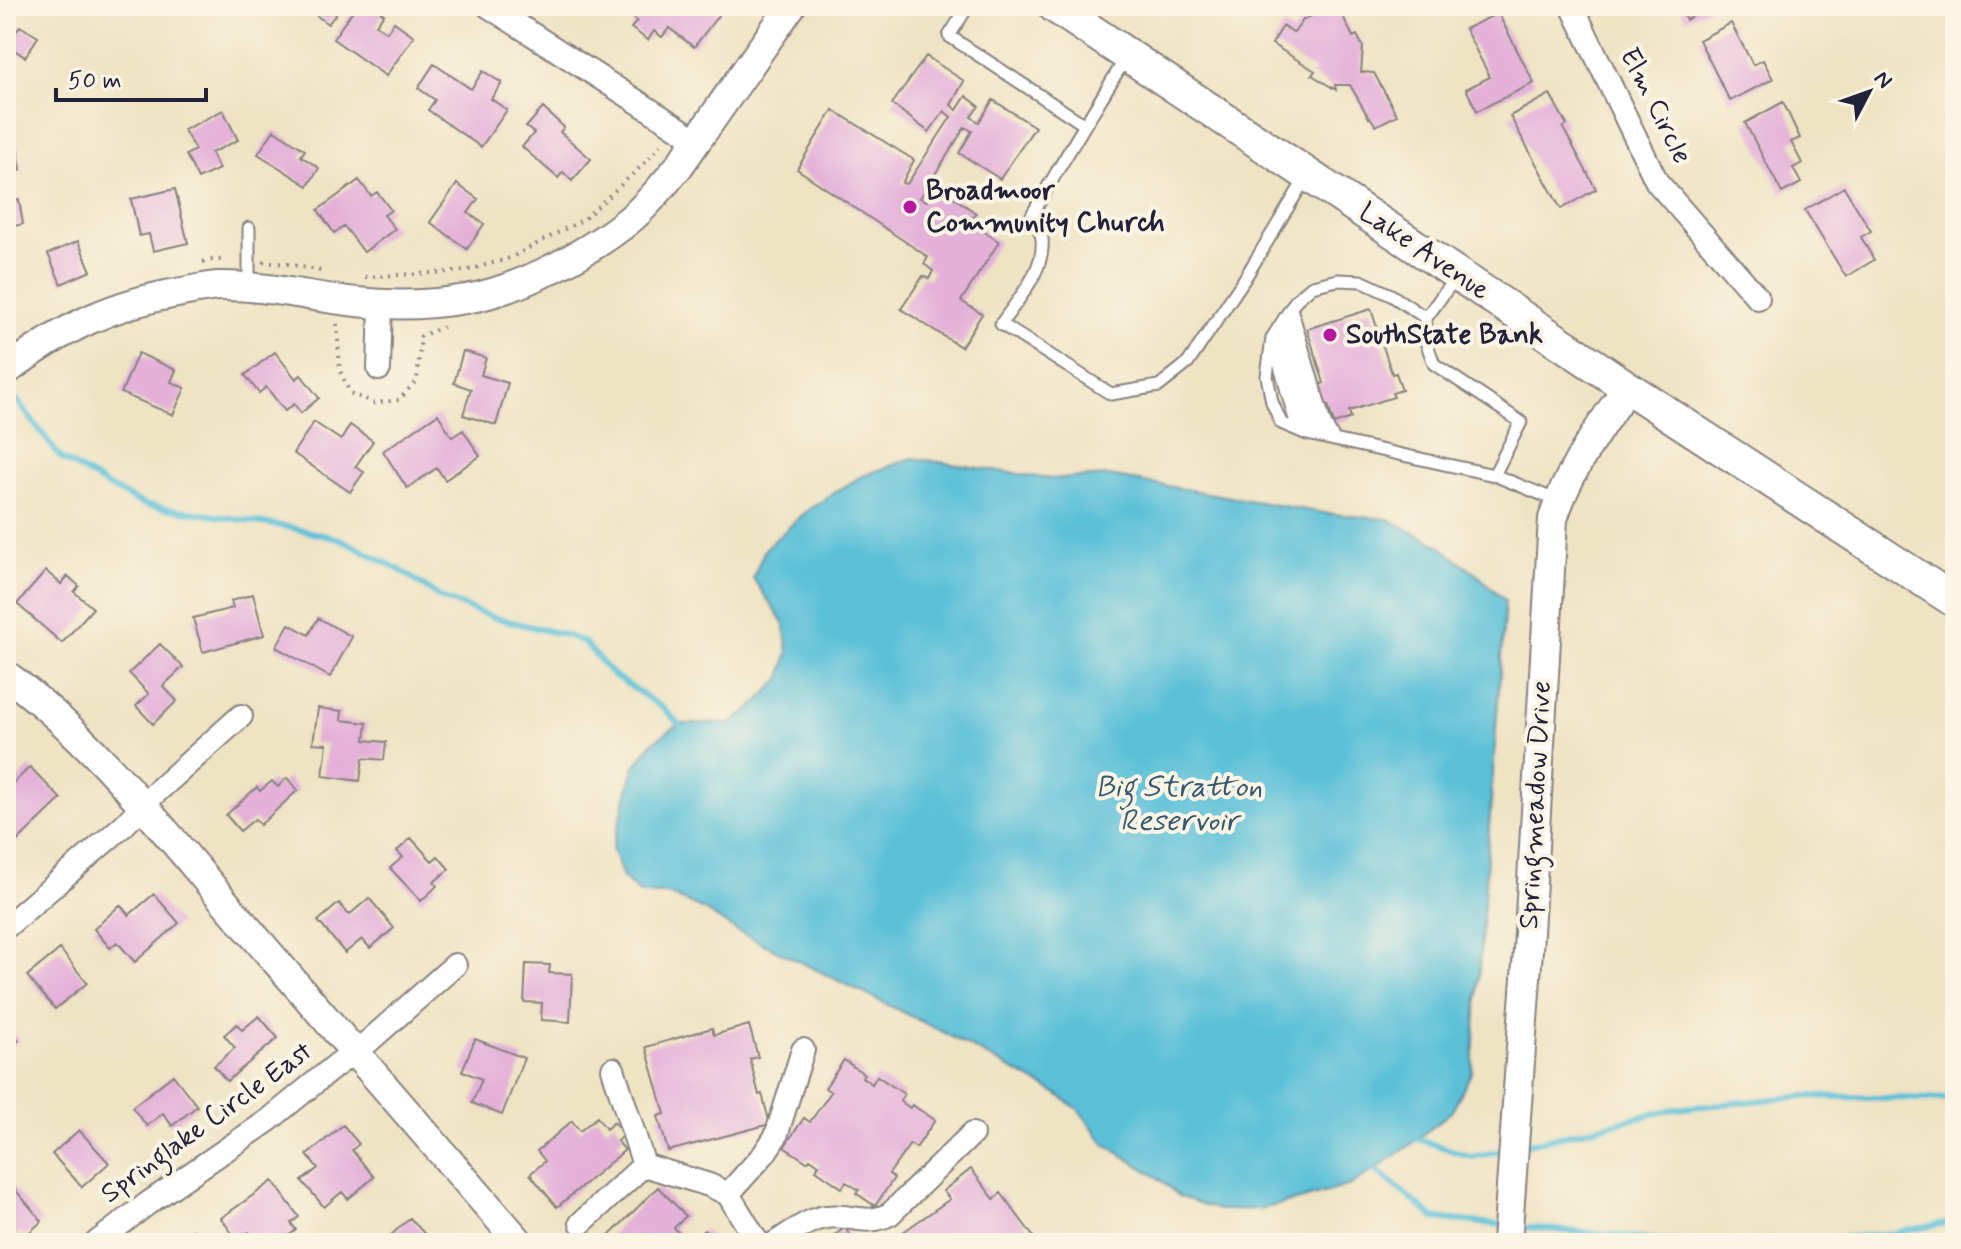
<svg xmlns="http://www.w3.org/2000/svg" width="1961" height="1249" font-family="Mynerve,sans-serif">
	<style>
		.water { fill: #5ac0d8; stroke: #3e718a; stroke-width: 2 }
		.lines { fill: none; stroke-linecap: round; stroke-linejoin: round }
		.stream { stroke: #5ac0d8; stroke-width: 6 }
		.building { fill: #e4b1d9 }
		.service-casing { stroke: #88827f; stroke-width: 15 }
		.minor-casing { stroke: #88827f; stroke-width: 26 }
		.tertiary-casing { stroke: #88827f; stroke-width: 32 }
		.secondary-casing { stroke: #88827f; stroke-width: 36 }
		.path { stroke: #88827f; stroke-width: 4; stroke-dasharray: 2 6; stroke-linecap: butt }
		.service { stroke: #fff; stroke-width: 11 }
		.minor { stroke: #fff; stroke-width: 22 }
		.tertiary { stroke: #fff; stroke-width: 28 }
		.secondary { stroke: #fff; stroke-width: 32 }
		.poi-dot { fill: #b5179e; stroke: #fcf5e5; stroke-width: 3 }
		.labels { text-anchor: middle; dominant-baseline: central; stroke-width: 8; stroke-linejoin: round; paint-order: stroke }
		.street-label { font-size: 28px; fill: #22223b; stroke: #fcf5e5 }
		.poi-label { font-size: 28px; font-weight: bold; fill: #22223b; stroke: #fcf5e5; text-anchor: start }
		.water-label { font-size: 30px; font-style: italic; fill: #365972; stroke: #fcf5e5 }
	</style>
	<rect width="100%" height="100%" fill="#fcf5e5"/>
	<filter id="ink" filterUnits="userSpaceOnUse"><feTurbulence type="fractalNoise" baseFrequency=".0125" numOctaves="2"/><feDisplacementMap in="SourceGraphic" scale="16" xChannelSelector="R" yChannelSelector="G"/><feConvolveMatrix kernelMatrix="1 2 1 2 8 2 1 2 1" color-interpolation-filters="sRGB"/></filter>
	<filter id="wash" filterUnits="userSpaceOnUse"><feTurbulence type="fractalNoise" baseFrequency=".006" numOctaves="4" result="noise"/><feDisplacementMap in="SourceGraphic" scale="32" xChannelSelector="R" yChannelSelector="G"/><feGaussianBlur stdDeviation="1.8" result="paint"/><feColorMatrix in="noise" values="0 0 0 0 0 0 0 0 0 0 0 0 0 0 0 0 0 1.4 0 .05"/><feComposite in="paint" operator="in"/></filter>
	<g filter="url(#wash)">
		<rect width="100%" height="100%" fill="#eee3c3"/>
		<!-- water -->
		<path class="water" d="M912,458L1051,479L1109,476L1323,513L1388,519L1440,546L1480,577L1505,601L1472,1071L1452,1111L1405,1149L1353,1184L1303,1199L1260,1209L1218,1210L1179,1196L1157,1177L1105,1144L1079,1110L1056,1093L937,1029L737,931L704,910L668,894H641L624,879L612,849L634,768L653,742L679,724L732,723L758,702L781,678L788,652L784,624L753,578L765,549L809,509L860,477Z"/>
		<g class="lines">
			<!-- stream -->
			<path class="stream" d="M6,386L61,458L111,488L145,505L288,527L340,539L400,570L441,598L492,617L565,635L584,642L612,674L663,708L679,724
				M1418,1139L1472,1157L1505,1150
				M1524,1145L1674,1109L1804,1096L1932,1099L1955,1098
				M1375,1169L1434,1218L1502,1225
				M1517,1226L1689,1243
				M1777,1243L1896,1233L1955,1221"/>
		</g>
		<g id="blocks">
			<!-- building -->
			<path class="building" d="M304,6H342L328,24Z
				M356,6H372L384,14L376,25L387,32L394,22L414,36L386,76L333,39Z
				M623,6H712L720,13L694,47L669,28L662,37L654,31L648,40L631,28L637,21L621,8Z
				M1316,6H1338L1353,37L1357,35L1363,47L1361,72L1374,73L1397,115L1376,126L1370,117L1369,118L1350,85H1335L1336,90L1312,75L1315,71L1272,44L1283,26L1294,33L1303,20L1319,12Z
				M1679,6H1713L1686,20Z
				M1498,13L1534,83L1477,111L1466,89L1490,77L1465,29Z
				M1731,23L1753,65L1763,60L1773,79L1730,101L1699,40Z
				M20,26L38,37L25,57L7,45Z
				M926,56L964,81L951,105L957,110L966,96L979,106L971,117L979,122L993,100L1035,127L1000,179L959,153L972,131L965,127L920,198L927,201L937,186L976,213L971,222L999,242L961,301L982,314L961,347L901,309L923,276L929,279L933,271L924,264L928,257L797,169L833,110L914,160L902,183L907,184L951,117L944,111L929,132L892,104Z
				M434,64L471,89L483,71L502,83L491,99L507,110L481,147L428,110L435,100L418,88Z
				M1550,94L1567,125L1563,128L1596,189L1561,209L1510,116Z
				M1783,102L1800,138L1791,142L1802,163L1793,168L1801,183L1782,193L1745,123Z
				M543,108L564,127L560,132L591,159L572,181L563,172L558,178L522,147L534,133L526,127Z
				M223,110L238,140L211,153L219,169L198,179L186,155L195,150L184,130Z
				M274,130L305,150L301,156L319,168L308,186L258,154Z
				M17,147L21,170L6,172V148Z
				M359,180L371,196L377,192L391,210L384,215L395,229L364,252L344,226L334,233L318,210Z
				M457,184L478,199L468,213L484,224L467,249L430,222Z
				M1844,187L1871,231L1861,237L1874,260L1846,277L1805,210Z
				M175,189L188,243L153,251L149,234L139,236L131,199Z
				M19,200L23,224L6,228V203Z
				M78,241L91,271L61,284L48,254Z
				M1371,309L1392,374L1396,373L1402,390L1392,393L1394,397L1349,411L1351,418L1334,424L1328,405L1292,416L1286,395L1324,383L1307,329Z
				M463,351L486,358L481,375L508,383L496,425L463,415L471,389L454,383Z
				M275,352L296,379L301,375L319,398L301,413L294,404L285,411L266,387L259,393L245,375Z
				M138,353L176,370L171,382L185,388L173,415L121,393Z
				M438,414L452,437L463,430L480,456L445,480L437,468L407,488L383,451Z
				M314,422L341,440L350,425L373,441L355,467L364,472L350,492L293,453Z
				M46,571L61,584L68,576L79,586L74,592L93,608L62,643L17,604Z
				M253,594L264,635L203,652L193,618L233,608L231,601Z
				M318,618L352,637L330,677L276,647L289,624L309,635Z
				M160,644L183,667L163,686L177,701L153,724L136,706L149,694L129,673Z
				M318,708L342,711L341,720L367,723L365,740L386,742L384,760L363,758L360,781L323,776L327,744L313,743Z
				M30,767L61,799L15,843L6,834V814L15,805L6,796V790Z
				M287,778L298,790L260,825L255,819L240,831L226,815L257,787L260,791L272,781L278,787Z
				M411,838L432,861L438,856L449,869L434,882L437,886L421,901L390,868L403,857L397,851Z
				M154,894L179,923L135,962L117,942L110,948L94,929L120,905L129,915Z
				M369,898L394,928L370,948L362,939L345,953L318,921L339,903L349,915Z
				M60,949L87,983L55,1009L27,976Z
				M526,964L550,965L549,973L572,974L570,1022L541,1020L542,1003L524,1002Z
				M259,1016L278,1038L227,1081L214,1066L235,1048L224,1035L237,1024L242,1030Z
				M749,1025L758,1057L750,1059L759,1095L762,1094L770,1124L668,1151L658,1116L665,1114L646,1047L712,1028L714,1035Z
				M6,1026L19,1040L6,1053Z
				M475,1039L524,1058L502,1115L472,1103L482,1079L462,1071Z
				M844,1060L864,1074L862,1077L872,1084L877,1076L904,1094L900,1101L910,1108L912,1105L935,1120L916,1148L910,1144L889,1174L894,1178L875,1206L856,1193L859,1190L846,1182L842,1188L816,1170L819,1165L810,1159L807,1162L784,1147L804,1118L810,1122L831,1092L825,1088Z
				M173,1075L197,1106L172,1126L163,1113L147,1126L132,1107Z
				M597,1117L606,1129L614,1122L624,1135L617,1141L625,1150L557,1207L530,1174L545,1161L537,1151L572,1121L580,1131Z
				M343,1125L359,1144L352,1150L374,1177L348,1199L342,1192L324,1207L302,1181L318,1168L307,1155Z
				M79,1130L109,1163L82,1187L52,1154Z
				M971,1169L994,1199L1001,1193L1038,1243H900L896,1237L950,1199L943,1191Z
				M273,1181L299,1217L291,1223L296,1230L279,1243H270L265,1236L256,1242L249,1232L237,1240L221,1218Z
				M12,1186L42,1221L25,1236L20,1232L6,1243V1192Z
				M658,1187L686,1216L674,1228L689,1243H602Z
				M410,1218L433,1243H398L391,1235Z
				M845,1228L855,1243H823Z
				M193,1230L203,1243H176Z
				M704,1230L717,1243H691Z"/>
		</g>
	</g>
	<g filter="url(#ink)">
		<use href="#blocks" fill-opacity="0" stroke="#88827f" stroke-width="2"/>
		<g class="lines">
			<!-- service casing -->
			<g class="service-casing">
				<path id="service" d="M968,6L949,36L1085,125
					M1127,56C1095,109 1062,161 1032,215C1035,222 1041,231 1042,239C1045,271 1018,299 1001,324L1111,394L1159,386L1188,363L1245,278L1305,179
					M1455,278L1426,318L1425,339L1434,364L1521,422L1494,475
					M249,287V228
					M1291,308L1325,423L1334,440
					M1285,318L1321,437
					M1426,318L1391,295L1361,281L1338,280L1312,286L1296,300L1272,338L1267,376L1272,402L1281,423L1307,434L1494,475L1558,501
					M1278,328L1310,434
					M1273,342L1298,430"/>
			</g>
			<!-- minor casing -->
			<g class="minor-casing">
				<path id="minor" d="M488,6L697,140
					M1572,6L1657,182L1758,298
					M379,369L381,304
					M6,927L123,826L154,794L241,716
					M613,1069L644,1165
					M728,1194L764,1154L776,1136L803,1050
					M581,1223L644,1165L709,1185L728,1194L758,1243
					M96,1243L147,1204L269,1120L335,1066L368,1042L455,965
					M775,1243C790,1234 808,1219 826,1217C852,1213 865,1227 890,1214L972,1134"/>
			</g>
			<!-- tertiary casing -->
			<g class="tertiary-casing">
				<path id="tertiary" d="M6,371C63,328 111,304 182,292C193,290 206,287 218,286C265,285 310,297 357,302C392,306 431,305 466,299C520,290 593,251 634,216C651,201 665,183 679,166L791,6
					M6,675C91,737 161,827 229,907C326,1019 423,1131 520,1243
					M1507,1243L1528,950L1553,519C1568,470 1599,429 1627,387"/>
			</g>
			<!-- secondary casing -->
			<g class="secondary-casing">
				<path id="secondary" d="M1054,6L1627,387L1955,601"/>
			</g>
			<!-- path -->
			<path class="path" d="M203,262L209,260H222
				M263,262L288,264L325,272
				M365,277L465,271L510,258L584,219L648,160L665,140
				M337,324L340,371L350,393L374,403L399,400L417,380L421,336L443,327"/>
			<!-- service -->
			<use href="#service" class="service"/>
			<!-- minor -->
			<use href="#minor" class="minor"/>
			<!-- tertiary -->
			<use href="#tertiary" class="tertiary"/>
			<!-- secondary -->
			<use href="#secondary" class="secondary"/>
		</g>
	</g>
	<!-- markers -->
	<g class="poi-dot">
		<circle cx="910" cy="207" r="8"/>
		<circle cx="1330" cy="335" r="8"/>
	</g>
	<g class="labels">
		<!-- street labels -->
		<g class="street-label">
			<text transform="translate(1655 106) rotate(63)">Elm Circle</text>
			<text transform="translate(1424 252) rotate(34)">Lake Avenue</text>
			<text transform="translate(1536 805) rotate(-87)">Springmeadow Drive</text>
			<text transform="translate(207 1123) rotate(-36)">Springlake Circle East</text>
		</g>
		<!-- poi labels -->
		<g class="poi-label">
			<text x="926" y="191">Broadmoor<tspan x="926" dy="32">Community Church</tspan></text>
			<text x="1346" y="335">SouthState Bank</text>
		</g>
		<!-- water labels -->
		<g class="water-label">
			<text x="1179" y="787">Big Stratton<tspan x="1179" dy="34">Reservoir</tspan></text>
		</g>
	</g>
	<!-- margin -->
	<rect width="1961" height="1249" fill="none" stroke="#fcf5e5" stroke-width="32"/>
	<!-- north arrow -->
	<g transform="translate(1869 92) rotate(49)" stroke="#fcf5e5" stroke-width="6" paint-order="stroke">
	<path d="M0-6L14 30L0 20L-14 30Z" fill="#22223b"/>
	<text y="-12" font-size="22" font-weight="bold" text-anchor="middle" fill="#22223b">N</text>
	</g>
	<!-- scale -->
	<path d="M56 88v12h150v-12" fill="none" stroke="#22223b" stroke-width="4"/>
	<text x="68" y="88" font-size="24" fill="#22223b" stroke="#fcf5e5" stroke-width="6" paint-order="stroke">50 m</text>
</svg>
